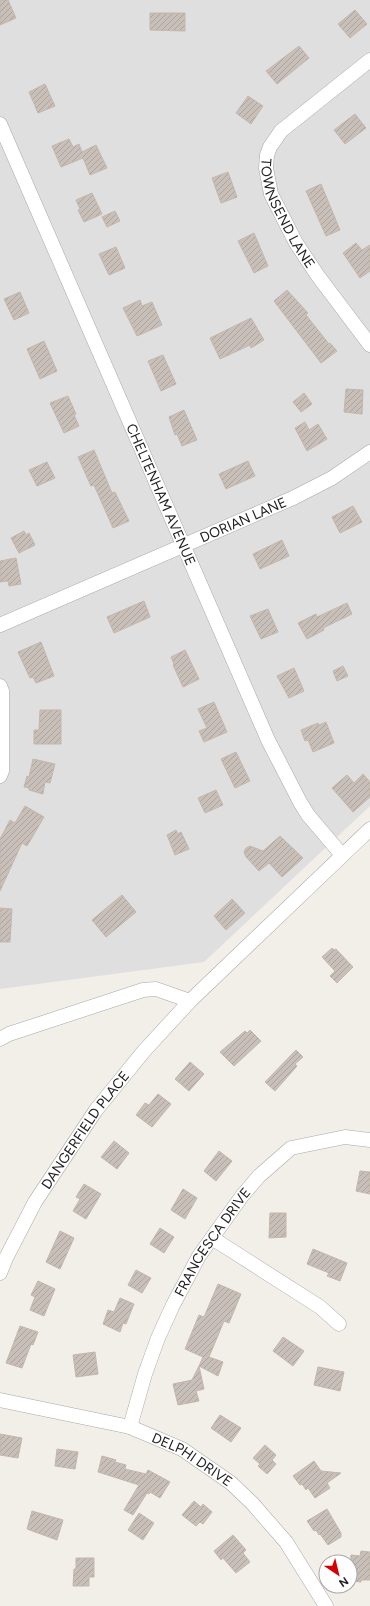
<svg xmlns="http://www.w3.org/2000/svg" width="370" height="1606" font-family="Figtree,sans-serif">
	<style>
		.residential { fill: #e0dfdf }
		.building { fill: url(#building-hatch); stroke: #c4b6ab }
		.lines { fill: none; stroke-linecap: round; stroke-linejoin: round }
		.street-casing { stroke: #a9a9a9; stroke-width: 15 }
		.street { stroke: #fff; stroke-width: 14 }
		.labels { text-anchor: middle; dominant-baseline: central; stroke-width: 4; stroke-linejoin: round; paint-order: stroke }
		.street-label { font-size: 14px; fill: #222; stroke: #fff }
	</style>
	<defs>
		<pattern id="building-hatch" width="6" height="6" patternUnits="userSpaceOnUse"><rect width="6" height="6" fill="#c7bfb8"/><path d="M-1 1l2-2M0 6l6-6M5 7l2-2" fill="none" stroke="#aba49e"/></pattern>
	</defs>
	<rect width="100%" height="100%" fill="#f2efe9"/>
	<!-- residential -->
	<path class="residential" d="M0,0H370V806L204,962L0,989Z"/>
	<!-- building -->
	<path class="building" d="M0,0H8L16,18L0,25Z
		M355,10L367,24L350,38L338,24Z
		M150,13H185V31L150,30Z
		M299,46L309,58L277,84L266,71Z
		M45,84L55,106L38,113L29,92Z
		M248,96L263,106L251,124L236,113Z
		M355,114L366,128L345,144L334,130Z
		M69,139L73,147L79,144L82,152L96,145L107,168L90,175L83,158L61,167L52,146Z
		M228,172L237,197L221,203L212,178Z
		M321,184L340,230L326,236L306,191Z
		M92,193L102,214L84,222L78,210L80,209L76,200Z
		M115,211L120,221L107,227L102,217Z
		M254,233L268,266L254,273L238,241Z
		M356,243L362,250L370,245V271L360,278L343,253Z
		M116,247L125,268L109,275L99,254Z
		M287,290L308,313L306,315L329,344L330,343L337,351L321,363L274,301Z
		M20,292L29,313L14,320L4,299Z
		M140,300L142,306L152,302L162,325L137,336L123,308Z
		M251,318L264,340L251,348L250,345L220,359L210,338Z
		M44,341L57,371L40,379L27,349Z
		M163,355L176,384L161,391L148,361Z
		M346,389L363,390L362,414L344,412Z
		M304,393L312,404L301,412L293,402Z
		M68,396L76,414L74,415L79,426L64,433L50,403Z
		M184,410L197,440L182,446L177,434L175,435L169,417Z
		M305,422L309,430L318,424L327,439L307,451L295,428Z
		M94,450L112,493L115,492L129,521L113,528L94,485L91,486L78,457Z
		M248,461L255,476L226,489L219,474Z
		M47,462L55,478L37,486L29,470Z
		M353,506L362,522L340,533L332,517Z
		M24,531L26,535L29,533L35,545L19,553L11,538Z
		M282,540L289,556L260,569L253,554Z
		M16,558L21,584L9,586L8,581L0,582V561Z
		M144,601L150,617L114,633L107,617Z
		M347,603L352,614L323,628L324,630L307,639L298,623L316,614L317,617Z
		M268,609L278,632L261,639L250,616Z
		M41,642L54,676L36,683L33,677L30,678L18,652Z
		M185,650L199,679L183,687L173,665L174,664L171,657Z
		M343,666L348,676L337,681L333,671Z
		M294,668L304,691L289,698L277,676Z
		M214,702L227,732L204,742L199,731L207,728L198,709Z
		M40,710H61V744H34V730H39Z
		M326,722L334,743L313,752L308,740L305,741L301,730L318,723L319,725Z
		M236,752L250,781L235,788L221,759Z
		M33,759L55,764L50,783L45,782L43,794L29,790V788L24,787L27,776L29,777Z
		M363,774L370,782V797L353,812L332,788L347,775L354,783Z
		M216,790L223,805L205,813L198,798Z
		M25,806L44,817L27,846L22,843L0,891V839L10,820L15,823Z
		M176,830L178,834L181,832L189,849L175,855L167,835Z
		M280,836L303,858L282,877L269,863L259,871L246,857L244,852L246,848L250,846L263,851Z
		M122,895L136,912L106,937L92,920Z
		M232,899L245,913L226,930L214,916Z
		M0,908L12,909L10,942H0Z
		M332,948L334,950L336,949L353,967L337,983L330,976L335,971L322,957Z
		M250,1030L261,1041L234,1066L220,1052L245,1031L247,1033Z
		M296,1050L303,1057L295,1064L297,1066L275,1091L265,1082Z
		M190,1062L204,1074L189,1091L175,1079Z
		M158,1094L171,1104L152,1127L136,1115L145,1103L149,1105Z
		M114,1141L129,1153L117,1169L101,1157Z
		M219,1151L232,1161L216,1181L204,1171Z
		M360,1171L370,1172V1194L356,1191Z
		M84,1184L101,1194L86,1219L73,1211L80,1199L76,1197Z
		M183,1189L197,1198L185,1219L171,1210Z
		M270,1213H286V1237L269,1238Z
		M160,1228L174,1237L164,1253L150,1244Z
		M60,1231L74,1238L60,1269L46,1262Z
		M313,1249L347,1263L340,1281L327,1276L329,1273L307,1264Z
		M136,1270L151,1278L142,1293L128,1285Z
		M38,1281L55,1289L44,1316L30,1310L35,1297L31,1295Z
		M218,1284L241,1294L229,1323L224,1321L209,1357L223,1362L218,1376L199,1366L203,1357L185,1349L199,1315L204,1317Z
		M120,1298L134,1304L126,1324L123,1323L120,1332L103,1324L108,1310L114,1312Z
		M20,1326L38,1332L33,1345L31,1344L22,1368L6,1363Z
		M283,1337L304,1351L293,1366L273,1351Z
		M95,1352L98,1374L76,1377L73,1355Z
		M199,1366L204,1389L196,1391L199,1401L178,1405L173,1384L192,1380Z
		M318,1367L344,1372L340,1391L314,1385Z
		M220,1415L241,1428L231,1442L211,1428Z
		M0,1434L22,1438L18,1458L0,1455Z
		M265,1445L276,1455L272,1460L276,1464L267,1474L258,1466L260,1464L253,1458Z
		M57,1449L78,1452L75,1469L55,1466Z
		M102,1456L116,1460L115,1462L126,1465L125,1469L146,1474L148,1470L170,1482L160,1498L150,1492L149,1494L147,1493L133,1515L124,1510L139,1485L98,1472Z
		M314,1461L321,1471L341,1473L327,1483L330,1488L315,1498L308,1488L306,1490L302,1484L300,1485L293,1476Z
		M194,1501L201,1507L203,1504L212,1512L203,1524L200,1522L196,1526L182,1515Z
		M327,1509L341,1533V1537L328,1545L320,1534L319,1535L316,1530L314,1531L307,1521Z
		M32,1511L63,1520L57,1540L27,1529Z
		M139,1513L154,1523L143,1540L128,1530Z
		M233,1535L246,1550L243,1553L250,1562L236,1573L223,1558L221,1560L214,1551Z
		M361,1551L370,1552V1580H361V1582L350,1581L351,1555L360,1556Z
		M76,1558H94V1577H89V1586H73L74,1569H76Z"/>
	<g class="lines">
		<!-- street casing -->
		<g class="street-casing">
			<g id="street">
				<path id="s1" d="M370,60L281,131L270,147L267,155L266,168L271,194L296,243L318,276L370,345"/>
				<path id="s2" d="M0,124L268,740L300,802L308,815L342,855"/>
				<path id="s3" d="M0,625L293,498L332,478L370,452"/>
				<path d="M0,686L2,691V771L0,776"/>
				<path d="M0,1039L9,1034L143,990L156,989L190,1001L370,829"/>
				<path d="M212,1238L320,1307L339,1324"/>
				<path id="s4" d="M0,1273L6,1258L35,1202L96,1110L144,1051L190,1001"/>
				<path id="s5" d="M0,1400L130,1427L182,1449L231,1483L252,1503L286,1542L326,1606"/>
				<path id="s6" d="M130,1427L145,1374L158,1338L173,1305L199,1256L242,1196L259,1176L291,1148L345,1137L370,1140"/>
			</g>
		</g>
		<!-- street -->
		<use href="#street" class="street"/>
	</g>
	<g class="labels">
		<!-- street labels -->
		<g class="street-label">
			<text stroke="none"><textPath href="#s1" startOffset="205">TOWNSEND LANE</textPath></text>
			<text stroke="none"><textPath href="#s2" startOffset="404">CHELTENHAM AVENUE</textPath></text>
			<text stroke="none"><textPath href="#s3" startOffset="265">DORIAN LANE</textPath></text>
			<text stroke="none"><textPath href="#s4" startOffset="167">DANGERFIELD PLACE</textPath></text>
			<text stroke="none"><textPath href="#s6" startOffset="204">FRANCESCA DRIVE</textPath></text>
			<text stroke="none"><textPath href="#s5" startOffset="203">DELPHI DRIVE</textPath></text>
		</g>
	</g>
	<!-- north arrow -->
	<g transform="translate(338 1574) rotate(145)"><circle r="19" fill="#ffffff" stroke="#a7a7a7"/>
	<path d="M0-3L7 15L0 10L-7 15Z" fill="#d40000"/>
	<text y="-6" font-size="11" font-weight="bold" text-anchor="middle" fill="#222222">N</text>
	</g>
</svg>
